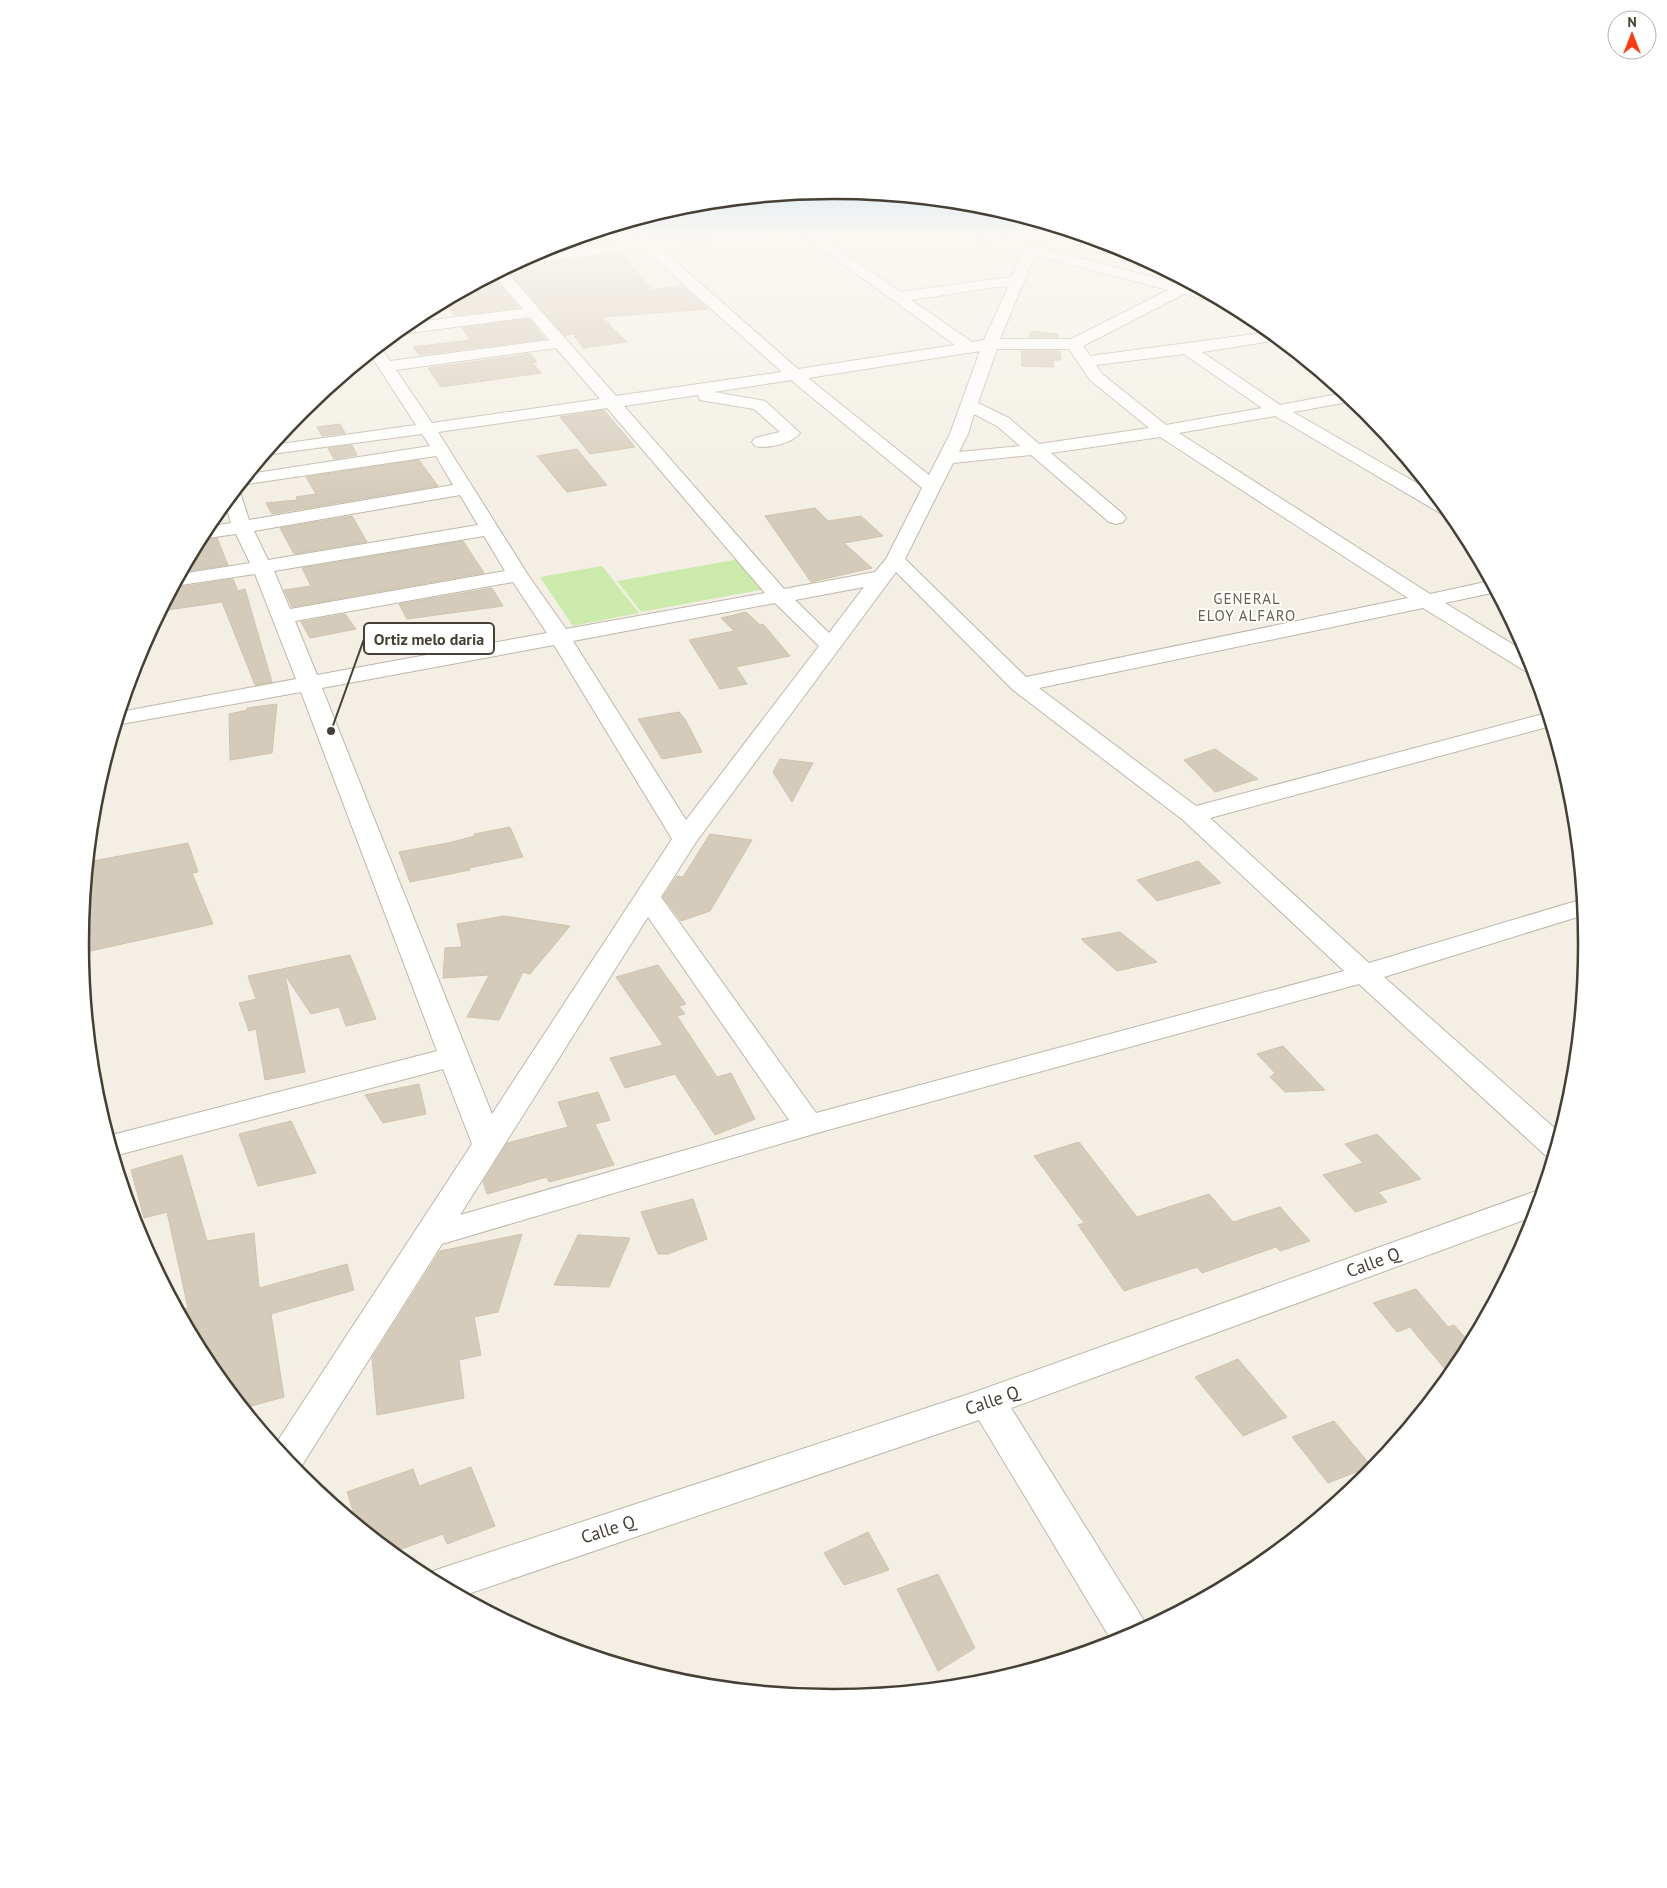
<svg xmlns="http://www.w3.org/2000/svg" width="1667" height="1888" font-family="'PT Sans',sans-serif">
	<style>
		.green { fill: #cceaab }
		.building { fill: #d5cbba; stroke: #d0c3ad }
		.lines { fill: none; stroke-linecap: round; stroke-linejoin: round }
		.minor-casing { stroke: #bfb7a7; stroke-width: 2 }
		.minor { fill: #fff; fill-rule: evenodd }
		.labels { text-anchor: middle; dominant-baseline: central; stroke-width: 4; stroke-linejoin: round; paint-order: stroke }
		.far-quarter-label { font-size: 15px; letter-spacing: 1px; fill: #695e4b; stroke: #fff }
		.near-street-label { font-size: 18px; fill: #463f34; stroke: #fff }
		.rim { fill: none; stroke: #463f34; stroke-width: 2.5 }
		.leader { fill: none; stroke: #463f34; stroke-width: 2 }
		.callout-dot { fill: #463f34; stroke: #fff; stroke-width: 2 }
		.callout { fill: #fff; stroke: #463f34; stroke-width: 2 }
		.callout-label { font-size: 16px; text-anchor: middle; font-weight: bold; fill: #463f34 }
	</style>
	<rect width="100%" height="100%" fill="#f3efe5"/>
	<!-- green -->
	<path class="green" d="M739,559L765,589L641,612L617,581Z
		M602,566L639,613L573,626L540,577Z"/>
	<!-- building -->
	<path class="building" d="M607,238L611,243L538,252L568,241Z
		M621,254L652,290L682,286L708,309L602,317L627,342L583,348L573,334L565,336L506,269L517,263L524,265Z
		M493,276L519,308L454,315L450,309V299Z
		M529,319L545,339L419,355L413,347L470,340L462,328Z
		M1032,331L1058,334V337H1028Z
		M1021,351H1060L1061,360H1053L1054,367L1022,366Z
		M530,354L537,362L532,363L541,373L441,387L428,368Z
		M604,410L635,447L590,454L560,417Z
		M340,424L345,433L322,436L317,427Z
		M352,445L357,455L334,459L328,448Z
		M577,449L607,485L567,492L537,456Z
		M419,460L438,486L272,514L266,503L297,500L296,497L316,494L306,477Z
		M815,508L828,521L861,516L883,536L844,543L872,568L811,582L765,516Z
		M352,516L367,542L294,554L280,528Z
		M217,538L228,565L182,572L199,541Z
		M463,541L484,573L292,607L284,590L311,586L302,568Z
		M233,579L238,591L245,589L272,682L255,685L222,602L161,611L174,588Z
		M492,588L503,606L407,619L399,604Z
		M746,612L760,625L763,624L790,656L736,667L747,684L720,689L689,640L734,631L721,618Z
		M345,614L356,629L310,638L301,622Z
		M277,704L272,753L230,760L229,714L247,710V708Z
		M679,712L685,719L702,752L662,759L638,719Z
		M1215,749L1258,779L1215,792L1184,760Z
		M780,759L813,763L792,802L773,772Z
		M510,827L523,857L469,868L470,870L410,882L399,852L448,843L475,836L474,834Z
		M710,834L752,840L710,911L681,921L663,897L677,876L683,877Z
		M188,843L198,872L192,873L213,924L81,953L80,944L88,862Z
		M1198,861L1221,883L1157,901L1137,880Z
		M504,916L570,926L530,974L523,972L499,1020L467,1017L489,975L443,978L445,948L462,947L457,924Z
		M1120,932L1157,962L1117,971L1081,939Z
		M350,955L376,1019L346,1026L339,1007L311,1014L285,975L305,1072L265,1080L256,1029L249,1031L239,1003L256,999L248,976Z
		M658,965L686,1004L679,1006L685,1014L677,1016L717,1077L731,1073L755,1119L715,1135L675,1074L625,1088L610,1058L663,1045L616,977Z
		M1283,1046L1325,1090L1285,1092L1270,1077L1275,1073L1257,1054Z
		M419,1084L426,1114L383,1123L365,1095Z
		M598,1092L610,1120L595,1124L614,1165L549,1182L547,1177L487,1194L483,1182L507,1143L568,1127L558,1102Z
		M291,1121L316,1173L258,1186L239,1134Z
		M1377,1134L1421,1179L1378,1192L1387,1202L1355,1212L1323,1175L1363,1163L1345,1144Z
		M1079,1142L1137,1217L1209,1194L1233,1222L1280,1207L1310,1241L1280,1251L1276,1247L1202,1273L1197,1267L1124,1291L1078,1225L1084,1223L1034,1156Z
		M182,1155L207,1241L254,1233L259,1288L347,1264L354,1290L271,1314L284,1397L244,1408L207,1363L179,1311L188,1308L167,1212L144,1218L131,1170Z
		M693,1199L707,1239L668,1254H658L641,1212Z
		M522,1234L498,1312L474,1317L481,1355L459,1360L464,1398L377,1415L372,1358L440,1251Z
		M578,1235L630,1238L609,1287L554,1285Z
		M1416,1289L1448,1327L1454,1325L1470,1343L1460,1363L1450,1375L1410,1327L1397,1332L1373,1303Z
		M1238,1359L1287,1417L1243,1436L1195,1377Z
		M1334,1421L1371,1466L1328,1483L1292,1437Z
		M471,1467L495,1526L447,1544L443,1534L393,1552L357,1523L347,1492L413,1469L419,1486Z
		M868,1532L889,1570L844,1585L824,1553Z
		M938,1574L975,1648L938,1671L897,1589Z"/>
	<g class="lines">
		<!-- minor casing -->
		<g class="minor-casing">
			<path id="minor" d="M633,238H648L651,240L711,238L709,241L704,242L659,247L798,369L955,345L807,238H823L900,292L1003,278H1011L1022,252L979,241L977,238H1000L1180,284L1186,282L1221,301L1216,302L1184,294L1083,346L1090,356L1270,332L1279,340L1202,352L1280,405L1344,393L1354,401L1293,412L1434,493L1451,514L1440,513L1275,416L1179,433L1430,594L1490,581L1496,592L1445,603L1529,654L1535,672L1525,671L1423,608L1039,688L1196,806L1547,713L1551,726L1210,818L1369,963L1583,899L1584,915L1384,977L1560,1133L1553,1157L1545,1155L1359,984L817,1133L442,1244L299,1470L296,1471L275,1445L472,1144L443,1069L114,1156L108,1136L437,1051L301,692L116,725L120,712L296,679L255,574L174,586L181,574L250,563L236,534L200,539L206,527L231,523L225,503L236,490L241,495L249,520L453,485L436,456L240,485L249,474L430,446L422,434L264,455L273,445L416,425L370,354L380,346L390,361L549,340L530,317L401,334L397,333L408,323L523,309L494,275L505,270L616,396L782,372L644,249L524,263L519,262L535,254L636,242ZM1035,255L1168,290L1071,339H1000ZM1003,286L1008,287L984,340L972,342L911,300ZM556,348L600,399L432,423L396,370ZM997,349H1069L1090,380L1149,428L1039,444L1009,418L978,403ZM980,351L950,434L929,475L808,378ZM1184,354L1262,408L1166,425L1102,374L1096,365ZM791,380L922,488L886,559L875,572L784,589L624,406L698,395L700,400L754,409L780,432L755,438L752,442L755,446C767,449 792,444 800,433L765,401L714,392ZM607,408L765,593L566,629L528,575L438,432ZM974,414L997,426L1020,446L959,452L968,434ZM1160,437L1408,598L1026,677L905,559L953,463L1031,455L1109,522L1116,524L1123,522L1126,518L1123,514L1051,453ZM460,495L478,525L268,560L254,531ZM484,536L505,571L290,609L274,571ZM896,572L1013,690L1183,820L1344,971L816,1113L661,897L696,842ZM513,582L547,633L317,675L295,621ZM864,587L829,633L795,600ZM775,603L819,646L686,820L573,641ZM554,645L672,839L492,1114L322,688ZM648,917L789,1120L460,1215Z
				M1539,1190L1542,1191L1535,1216L1011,1408L1145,1622L1147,1626L1113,1643L979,1420L462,1596L426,1576L428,1573L442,1568L975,1392Z"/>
		</g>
		<!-- minor -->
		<use href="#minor" class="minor"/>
	</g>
	<!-- sky -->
	<linearGradient id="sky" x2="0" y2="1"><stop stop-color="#8abeec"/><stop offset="0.47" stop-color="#faf8f3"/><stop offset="1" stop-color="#faf8f3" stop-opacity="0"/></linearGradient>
	<rect width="1667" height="502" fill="url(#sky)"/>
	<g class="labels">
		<!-- far-quarter labels -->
		<g class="far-quarter-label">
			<text x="1247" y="598">GENERAL<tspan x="1247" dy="17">ELOY ALFARO</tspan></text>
		</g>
		<!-- near-street labels -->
		<g class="near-street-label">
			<text transform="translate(1373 1262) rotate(-20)">Calle Q</text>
			<text transform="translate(992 1400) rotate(-19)">Calle Q</text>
			<text transform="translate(608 1529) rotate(-18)">Calle Q</text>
		</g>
	</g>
	<!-- crop -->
	<path d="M0 0H1667V1888H0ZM833 199H834A744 744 0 0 1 1578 943V945A744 744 0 0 1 834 1689H833A744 744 0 0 1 89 945V943A744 744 0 0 1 833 199Z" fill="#fff" fill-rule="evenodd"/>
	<path class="rim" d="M833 199H834A744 744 0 0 1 1578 943V945A744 744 0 0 1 834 1689H833A744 744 0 0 1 89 945V943A744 744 0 0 1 833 199Z"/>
	<!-- callouts -->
	<path class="leader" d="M331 731L364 639"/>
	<circle class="callout-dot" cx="331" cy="731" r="5"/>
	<rect class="callout" x="364" y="623" width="130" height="31" rx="5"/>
	<g class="callout-label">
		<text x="429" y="645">Ortiz melo daria</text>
	</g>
	<!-- north arrow -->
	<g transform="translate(1632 35)"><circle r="24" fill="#ffffff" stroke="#b5b2ae"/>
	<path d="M0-4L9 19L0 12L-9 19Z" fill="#ff3a10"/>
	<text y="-8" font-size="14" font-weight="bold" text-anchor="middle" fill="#463f34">N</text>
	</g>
</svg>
